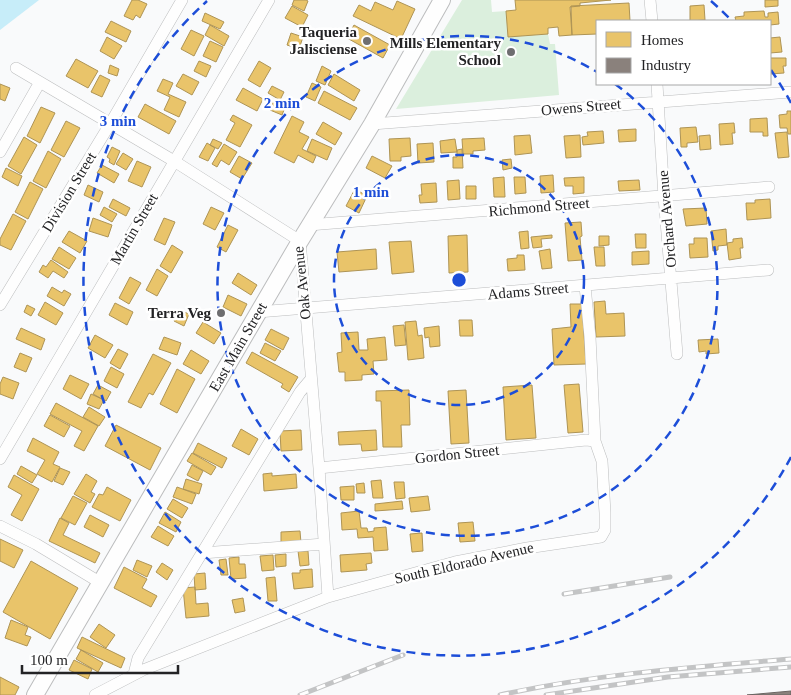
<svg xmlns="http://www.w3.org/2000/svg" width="791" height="695" font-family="'Times New Roman',serif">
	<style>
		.green { fill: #dbefdd }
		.water { fill: #c7edf9 }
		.homes { fill: #e9c46a; stroke: #ae9455 }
		.industry { fill: #8a817c; stroke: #6b6562 }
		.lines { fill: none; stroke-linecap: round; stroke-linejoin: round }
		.street-casing { stroke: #bcbdbe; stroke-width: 12 }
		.secondary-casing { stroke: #bcbdbe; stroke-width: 18 }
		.street { stroke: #fefefe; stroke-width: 11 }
		.secondary { stroke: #fefefe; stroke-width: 16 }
		.rail-casing { stroke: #c3c4c5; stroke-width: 5 }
		.rail { stroke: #fff; stroke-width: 3; stroke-dasharray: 9; stroke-linecap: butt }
		.ring { fill: none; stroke: #1d4ed8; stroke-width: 2.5; stroke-dasharray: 9 6 }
		.poi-dot { fill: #6e6e70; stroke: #fff; stroke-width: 2 }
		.labels { text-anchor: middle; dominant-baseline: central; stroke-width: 5; stroke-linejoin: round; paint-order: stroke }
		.poi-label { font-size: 15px; font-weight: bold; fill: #232325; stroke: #fff; text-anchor: end }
		.street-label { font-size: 15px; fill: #232325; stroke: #fff }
		.centre { fill: #1d4ed8; stroke: #fff; stroke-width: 2.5 }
		.ring-label { font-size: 15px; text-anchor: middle; font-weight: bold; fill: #1d4ed8; stroke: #fff; stroke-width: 5; stroke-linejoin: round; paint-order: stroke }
	</style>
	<rect width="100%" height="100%" fill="#f9fafb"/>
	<!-- green -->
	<path class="green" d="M462,0H491L492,12L506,11L508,36L548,34L550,44H555L559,95L396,109Z"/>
	<!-- water -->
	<path class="water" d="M0,0H39L0,30Z"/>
	<!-- homes -->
	<path class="homes" d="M132,0H138L147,4L140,18L136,15L133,20L124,16Z
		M294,0H306L308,1L304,11L292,5Z
		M515,0H611L580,3V6L570,7L572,35L559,36L558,27L548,28V34L508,37L506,11L516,10Z
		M765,0H778V6L765,7Z
		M397,1L415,9L401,39L353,16L359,5L371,11L375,2L393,10Z
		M629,3L630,21H597V34L572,35L571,6Z
		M704,5L705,20L690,21V6Z
		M292,6L308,15L302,27L285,18Z
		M764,11L765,17H768V13L778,12L779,24L770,25V21H736L735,17L744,16V12Z
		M205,13L224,22L220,29L202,21Z
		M111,21L131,31L126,42L105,32Z
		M210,25L229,36L224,46L205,35Z
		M354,25L390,45L383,58L347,38Z
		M191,30L204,36L194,56L181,49Z
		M291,33L303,37L299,49L287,45Z
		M107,37L122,46L114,59L100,51Z
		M780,37L782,52L770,53V38Z
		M210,41L223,47L216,62L203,56Z
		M770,58H786V66H783L784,73L770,74Z
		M76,59L98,71L88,88L66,76Z
		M199,61L211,66L206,77L194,71Z
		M259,61L271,68L260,87L248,80Z
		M110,65L119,69L117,76L108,73Z
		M322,66L331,71L325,85L316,81Z
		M183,74L199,82L192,95L176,86Z
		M334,74L360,90L354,101L328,85Z
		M100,75L110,80L102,97L91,92Z
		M163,79L173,83L168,94L186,102L179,117L164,110L170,97L157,91Z
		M312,83L321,87L315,101L306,97Z
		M0,84L10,88L5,101L0,99Z
		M272,86L284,92L280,100L268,93Z
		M243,88L263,99L257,111L236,100Z
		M324,91L357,108L350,120L318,103Z
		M274,100L286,105L282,115L270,110Z
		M145,104L176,121L169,134L138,117Z
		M41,107L55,113L40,143L27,136Z
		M787,111H791V134H788L787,128H780L779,115L787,114Z
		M233,115L252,125L240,147L226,140L235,123L230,120Z
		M292,116L304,122L299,132L309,137L302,149L316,156L313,163L298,155L294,163L274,153Z
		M767,118L768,136H763V132H750V119Z
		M66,121L80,128L64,157L51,150Z
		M323,122L342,133L335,145L316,134Z
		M734,123L735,133H732L733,144L720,145L719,124Z
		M696,127L698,142L687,143V147H681L680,128Z
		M636,129V141L619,142L618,130Z
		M603,131L604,143L583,145L582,137L588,136L587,132Z
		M787,132L789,157L778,158L775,133Z
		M530,135L532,153L515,155L514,136Z
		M580,135L581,157L566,158L564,136Z
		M710,135L711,149L700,150L699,136Z
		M24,137L37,145L21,174L8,166Z
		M410,138L411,156L401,157V161H390L389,139Z
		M484,138L485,150L473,151V154H463L462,139Z
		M213,139L222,143L218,149L210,145Z
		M312,139L332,148L327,160L307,151Z
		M455,139L457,152L441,153L440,141Z
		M207,143L215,148L208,161L199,157Z
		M433,143L434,162L418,163L417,144Z
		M224,144L237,152L229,165L221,160L217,167L212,164Z
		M112,147L120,151L114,165L109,162L110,159L107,157Z
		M462,149L463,168H453V157H457V150Z
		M48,151L61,159L46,188L33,181Z
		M123,153L133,159L126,170L116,164Z
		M239,156L252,163L242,179L230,172Z
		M372,156L392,166L385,178L366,168Z
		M511,159L512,168L503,170L502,160Z
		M137,161L151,167L142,187L128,181Z
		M102,165L119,174L114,183L97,173Z
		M6,168L22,176L18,186L2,177Z
		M553,175L554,192L541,193L540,176Z
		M504,177L505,197H494L493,178Z
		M514,177H525L526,193L515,194Z
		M584,177V193L573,194V186H565L564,178Z
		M459,180L460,199L448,200L447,181Z
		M639,180L640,190L619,191L618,181Z
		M30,182L43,189L28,219L15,212Z
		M436,183L437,202L420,203L419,195H422L421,184Z
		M88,185L103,192L99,202L84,195Z
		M466,186H476V199H466Z
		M355,189L367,196L359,213L346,206Z
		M113,199L130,208L126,216L109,207Z
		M770,199L771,218L747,220L746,203H755V200Z
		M104,207L117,214L112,222L100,215Z
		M211,207L224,213L215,230L203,224Z
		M706,208L707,224L686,226L683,209Z
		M13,214L26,221L11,250L0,245V239Z
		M93,218L112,225L108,237L89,231Z
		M164,218L175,222L165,245L154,240Z
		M581,222L582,236L580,237L582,260L568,261L565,223Z
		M228,225L238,230L226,252L217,247Z
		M726,229L727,245L718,246V250L713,251L711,231Z
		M69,231L87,241L80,253L62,242Z
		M528,231L529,248L521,249L519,232Z
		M635,234H646V248H636Z
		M467,235L468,272L449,273L448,236Z
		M552,235V238L541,239L542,247L533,248L531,237Z
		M599,236H609V245L599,246Z
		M694,238H707L708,257L690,258L689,244H694Z
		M742,238L743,248H740L741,258L729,260L727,243L733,242V239Z
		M411,241L414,272L392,274L389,242Z
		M172,245L183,252L171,273L160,266Z
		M59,247L76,258L69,269L52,259Z
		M594,247H604L605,266H596Z
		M376,249L377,269L339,272L337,252Z
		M550,249L552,268L542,269L539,251Z
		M649,251V264L632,265V252Z
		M517,255H524L525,270L508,271L507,259L517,258Z
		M51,260L68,272L64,278L53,271L48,278L39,272L43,265L46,267Z
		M157,269L168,276L157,296L146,290Z
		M238,273L257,285L251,295L232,283Z
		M130,277L141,283L129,304L119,298Z
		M52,287L62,293L64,290L71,294L64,306L47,296Z
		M228,295L247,304L241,316L223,307Z
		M605,301L606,314L624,313L625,336L596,337L594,302Z
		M45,302L63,313L56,325L38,315Z
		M115,303L133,312L127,325L109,315Z
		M570,304H582L586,364L554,365L552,329L571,327Z
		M27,305L35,309L31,316L24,312Z
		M179,310L189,314L184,326L174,321Z
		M459,320H472L473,336H460Z
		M416,321L418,336L422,335L424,358L408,360L405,322Z
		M203,322L221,333L214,344L196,333Z
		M404,325L406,345L395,346L393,326Z
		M439,326L440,346L430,347L429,337L425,338L424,328Z
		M21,328L45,339L41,350L16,339Z
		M271,329L289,338L283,350L265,340Z
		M358,332L359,350H368L367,339L385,337L387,360L373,361L374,374L362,375V380L345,381V372H339L337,353L342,352L341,333Z
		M95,335L113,345L105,358L88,348Z
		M164,337L181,343L177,355L159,349Z
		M718,339L719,353L706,354V351L699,352L698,340Z
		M265,343L281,351L275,361L260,353Z
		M118,349L128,354L120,369L110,363Z
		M191,350L209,361L201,374L183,364Z
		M252,352L298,377L289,392L281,387L283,384L246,363Z
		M20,353L32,358L26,372L14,367Z
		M153,354L171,363L153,395L149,393L141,408L128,402Z
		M111,367L124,374L117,388L104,381Z
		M177,369L195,379L177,413L160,404Z
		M70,375L89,384L81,399L63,389Z
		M3,377L19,383L13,399L0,394V384Z
		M579,384L583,432L568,433L564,385Z
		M98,385L111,392L106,401L93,394Z
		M532,385L536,438L506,440L503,387Z
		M409,390L410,425H401L402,447H383L381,401H376V391Z
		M466,390L469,443L451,444L448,391Z
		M91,394L104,400L99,409L87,404Z
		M56,403L98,426L84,451L74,446L82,431L50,414Z
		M89,407L105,417L99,426L83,417Z
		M50,415L70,426L64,437L44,426Z
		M116,425L161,448L150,470L105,446Z
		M241,429L258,439L249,455L232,446Z
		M301,430L302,450L281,451L280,431Z
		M376,430L377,450L362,451L361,444L339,445L338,432Z
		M33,438L59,452L53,464L60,467L52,482L37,474L45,460L27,451Z
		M198,443L227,458L222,468L193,453Z
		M192,453L216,467L211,475L187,461Z
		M192,465L203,471L198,481L187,475Z
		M21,466L37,475L32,483L17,474Z
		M60,468L70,472L63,485L54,481Z
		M272,473V476L296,474L297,488L264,491L263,474Z
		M86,474L97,481L91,492L95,494L90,503L74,494Z
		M14,475L39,489L22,521L11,515L22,495L8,487Z
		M186,479L202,484L199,494L183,489Z
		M381,480L383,498H373L371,481Z
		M394,482H404L405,498L396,499Z
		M364,483L365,493H357L356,484Z
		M354,486V500H341L340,487Z
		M107,487L131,500L120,521L92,507L99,494L103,495Z
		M177,487L196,494L192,504L173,497Z
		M73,496L87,503L75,525L61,518Z
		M428,496L430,510L411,512L409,498Z
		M173,499L188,508L182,518L167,509Z
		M402,501L403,509L375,511V504Z
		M359,511L361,528H367L368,532L374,531V528L386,527L388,550L374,551L373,537L358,538L357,529L342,530L341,513Z
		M165,512L181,522L176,532L159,523Z
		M90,515L109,525L103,537L84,527Z
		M60,518L69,523L63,535L100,553L95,563L49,541Z
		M473,522L475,541L460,542L458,523Z
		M158,526L174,536L168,546L151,537Z
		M300,531L301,543L281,544V532Z
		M422,533L423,551L412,552L410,534Z
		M0,539L23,550L14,568L0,561Z
		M298,551H308L309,565L300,566Z
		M371,553L372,563L366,564L367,570L341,572L340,555Z
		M286,554V566L276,567L275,555Z
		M273,555L274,570L262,571L260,556Z
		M239,557V564H245L246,578L231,579L229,558Z
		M226,559L228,575H221L219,560Z
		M137,560L152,566L147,577L133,570Z
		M31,561L78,588L50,639L3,612Z
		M162,563L173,570L167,580L156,572Z
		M124,567L147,579L142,588L157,596L151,607L114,588Z
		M312,569L313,587L294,589L292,573H300V570Z
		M205,573L206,589L195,590L194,574Z
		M275,577L277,601H268L266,578Z
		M195,587L196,604L208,603L209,616L186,618L183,588Z
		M243,598L245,611L235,613L232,600Z
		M11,620L28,627L25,635L31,637L27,646L5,638Z
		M99,624L115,635L106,648L90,637Z
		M82,637L125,658L121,668L77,648Z
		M81,650L103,663L98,672L76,659Z
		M74,660L92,669L88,679L69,670Z
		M0,677L19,687L15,695H0Z"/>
	<!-- industry -->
	<path class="industry" d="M791,691V695H747Z"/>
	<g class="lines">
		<!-- street casing -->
		<g class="street-casing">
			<path id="street" d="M650,0L652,21
				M16,68L174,161L300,241L319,468L328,597
				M657,84L664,197L677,354
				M372,124L791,92
				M0,152L40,82
				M309,225L769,187
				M0,305L110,124L182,0
				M258,312L768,270
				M0,459L269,0
				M319,468L586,440L595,441
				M0,526L36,544L101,583
				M202,553L324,544
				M134,674L138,658L300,392L311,379
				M95,695L143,670L328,597L455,562L527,548L601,537L605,530V513L602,461L595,441L590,337L585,286"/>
		</g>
		<!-- secondary casing -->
		<g class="secondary-casing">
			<path id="secondary" d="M35,695L300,241L372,124L442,0"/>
		</g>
		<!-- street -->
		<use href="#street" class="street"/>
		<!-- secondary -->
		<use href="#secondary" class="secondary"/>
		<!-- rail casing -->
		<g class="rail-casing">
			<path id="rail" d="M564,594L670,577
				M300,695L403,655
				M500,695C596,674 693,667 791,659
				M546,695L668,677L791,667"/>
		</g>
		<!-- rail -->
		<use href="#rail" class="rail"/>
	</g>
	<!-- distance rings -->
	<g class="ring">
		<circle cx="459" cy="280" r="125"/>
		<path d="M615 84A250 250 0 1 1 597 72"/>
		<path d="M791 457A376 376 0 1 1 207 1M711 1A376 376 0 0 1 732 21M771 70A376 376 0 0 1 791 103"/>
	</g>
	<!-- markers -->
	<g class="poi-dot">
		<circle cx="367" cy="41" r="5"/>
		<circle cx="511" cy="52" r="5"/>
		<circle cx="221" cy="313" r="5"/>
	</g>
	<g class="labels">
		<!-- poi labels -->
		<g class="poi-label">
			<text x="357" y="32">Taqueria<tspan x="357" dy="17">Jalisciense</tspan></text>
			<text x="501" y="43">Mills Elementary<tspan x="501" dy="17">School</tspan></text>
			<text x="211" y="313">Terra Veg</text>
		</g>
		<!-- street labels -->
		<g class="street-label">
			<text transform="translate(581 107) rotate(-5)">Owens Street</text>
			<text transform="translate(69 192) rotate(-59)">Division Street</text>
			<text transform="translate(539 207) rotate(-5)">Richmond Street</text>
			<text transform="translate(667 219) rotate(-95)">Orchard Avenue</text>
			<text transform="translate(134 229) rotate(-60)">Martin Street</text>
			<text transform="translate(302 283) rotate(-96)">Oak Avenue</text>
			<text transform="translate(528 291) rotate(-5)">Adams Street</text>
			<text transform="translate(238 347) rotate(-60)">East Main Street</text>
			<text transform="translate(457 454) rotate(-6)">Gordon Street</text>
			<text transform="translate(464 563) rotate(-13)">South Eldorado Avenue</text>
		</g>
	</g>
	<circle cx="459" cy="280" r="8" class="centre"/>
	<g class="ring-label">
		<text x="282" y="108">2 min</text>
		<text x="118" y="126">3 min</text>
		<text x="371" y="197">1 min</text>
	</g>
	<!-- legend -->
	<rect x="596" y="20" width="175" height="65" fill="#ffffff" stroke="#a7a7a8"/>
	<rect x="606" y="32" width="25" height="15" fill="#e9c46a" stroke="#a7a7a8"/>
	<text x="641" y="45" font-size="15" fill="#232325">Homes</text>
	<rect x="606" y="58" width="25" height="15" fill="#8a817c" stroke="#a7a7a8"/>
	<text x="641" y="70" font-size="15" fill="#232325">Industry</text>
	<!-- scale -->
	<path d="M22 665v8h156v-8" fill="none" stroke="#232325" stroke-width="2.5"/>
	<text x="30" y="665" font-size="15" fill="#232325" stroke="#ffffff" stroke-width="4" paint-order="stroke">100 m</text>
</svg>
